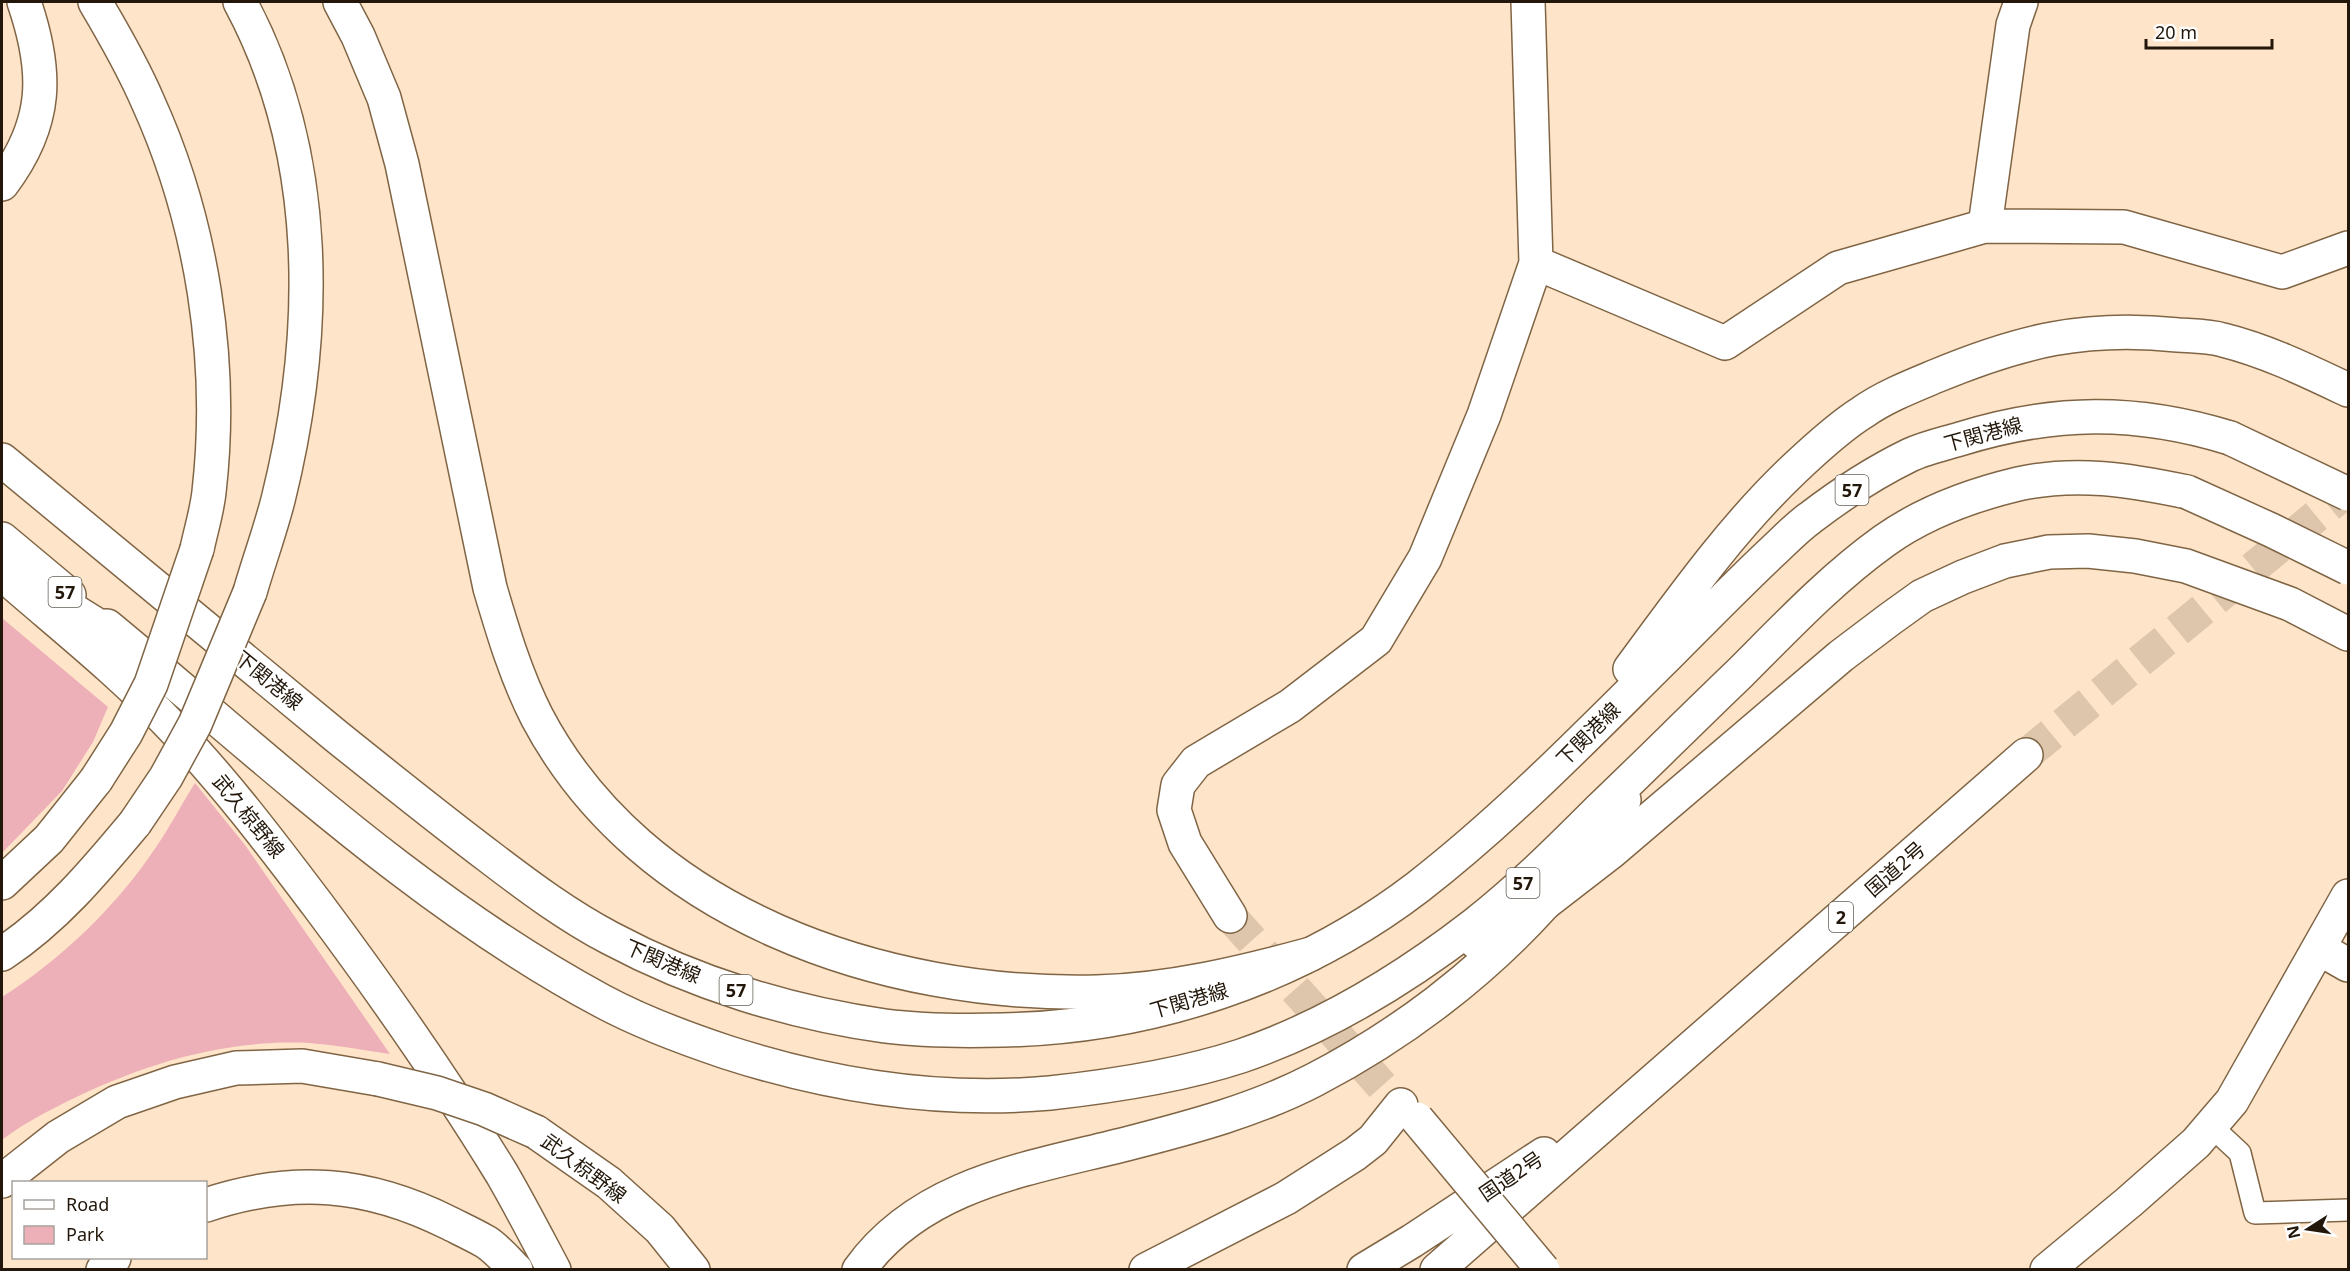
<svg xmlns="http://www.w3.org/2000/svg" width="2350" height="1271" font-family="'Noto Sans','Noto Sans JP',sans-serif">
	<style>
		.green { fill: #eeb0b8 }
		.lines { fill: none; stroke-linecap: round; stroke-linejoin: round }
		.street-tunnel { stroke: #ddc6ac; stroke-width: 33; stroke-dasharray: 33 16; stroke-linecap: butt }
		.highway-tunnel { stroke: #ddc6ac; stroke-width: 33; stroke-dasharray: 33 16; stroke-linecap: butt }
		.lane-casing { stroke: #806545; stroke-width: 24 }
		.street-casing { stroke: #806545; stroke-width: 36 }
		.secondary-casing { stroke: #806545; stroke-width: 36 }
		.primary-casing { stroke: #806545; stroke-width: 36 }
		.highway-casing { stroke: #806545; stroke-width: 36 }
		.lane { stroke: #fff; stroke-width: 21 }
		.street { stroke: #fff; stroke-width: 33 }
		.secondary { stroke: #fff; stroke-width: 33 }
		.primary { stroke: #fff; stroke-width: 33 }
		.highway { stroke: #fff; stroke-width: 33 }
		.street-bridge-casing { stroke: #806545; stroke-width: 36; stroke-linecap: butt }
		.secondary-bridge-casing { stroke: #806545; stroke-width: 36; stroke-linecap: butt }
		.primary-bridge-casing { stroke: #806545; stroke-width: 36; stroke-linecap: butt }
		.highway-bridge-casing { stroke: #806545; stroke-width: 36; stroke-linecap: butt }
		.street-bridge { stroke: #fff; stroke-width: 33 }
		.secondary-bridge { stroke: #fff; stroke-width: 33 }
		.primary-bridge { stroke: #fff; stroke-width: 33 }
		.highway-bridge { stroke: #fff; stroke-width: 33 }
		.labels { text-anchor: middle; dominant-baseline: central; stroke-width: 4.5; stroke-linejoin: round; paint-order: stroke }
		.shield { fill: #fff; stroke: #645d54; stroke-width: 1.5 }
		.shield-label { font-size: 18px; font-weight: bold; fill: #22170a }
		.street-label { font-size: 20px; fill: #22170a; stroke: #fff }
	</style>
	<rect width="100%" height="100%" fill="#fee5c9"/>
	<!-- green -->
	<path class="green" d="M2,618L108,707L93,742L62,791L2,853Z
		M195,783L245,845L390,1054C363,1050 336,1045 309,1043C224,1039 143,1064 68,1101C44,1113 23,1124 2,1140V997C60,960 115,908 154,850C169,829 181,805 195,783Z"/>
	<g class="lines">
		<!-- street-tunnel -->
		<path class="street-tunnel" d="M1230,916L1382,1086"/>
		<!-- highway-tunnel -->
		<path class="highway-tunnel" d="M2026,755L2348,490"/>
		<!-- lane casing -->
		<g class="lane-casing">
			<path id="lane" d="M2211,1126L2240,1153L2255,1213L2348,1210"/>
		</g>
		<!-- street casing -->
		<g class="street-casing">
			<path id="street" d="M1985,226L2013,25L2021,2
				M1536,263L1725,343L1838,268L1985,226L2124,227L2282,272L2348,248
				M1230,916L1185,843L1174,810L1178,785L1196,762L1290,706L1376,640L1425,558L1484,415L1536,263L1528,2
				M2320,949L2348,965
				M1146,1270L1286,1198L1355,1154L1373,1140L1401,1105"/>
		</g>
		<!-- secondary casing -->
		<g class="secondary-casing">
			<path id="secondary" d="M15,585C67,630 122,674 170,725C224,781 270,842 317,904C382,991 445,1081 502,1174C520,1205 537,1238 554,1270
				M536,1132L609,1183L660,1229L693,1270
				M2,1181L58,1137L117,1102L175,1082L236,1068L302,1066L378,1079
				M859,1270C922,1182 1033,1168 1130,1143C1192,1127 1256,1110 1314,1080C1399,1036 1480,975 1545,903C1573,871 1598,834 1624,800
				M2047,1270L2129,1202L2196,1143L2232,1101L2348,896"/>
		</g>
		<!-- primary casing -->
		<g class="primary-casing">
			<path id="primary" d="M2,460C113,552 225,644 336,736C387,777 438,818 491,858C529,887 568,916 610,938C694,983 791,1013 885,1026C924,1031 963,1031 1003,1030C1152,1027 1299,978 1418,887C1508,817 1587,735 1668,655C1702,621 1736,586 1771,553C1784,541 1796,528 1810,518C1840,495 1875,472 1910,455C1925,448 1943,444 1960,439C2053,410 2136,409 2230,438
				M2,539L69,595
				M107,626C266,757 419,903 602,1001C641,1022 684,1038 726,1052C831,1086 939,1103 1050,1093C1114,1086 1180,1076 1241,1056C1326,1027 1404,979 1474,925C1519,890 1560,849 1600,809C1647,764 1693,718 1740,673C1785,628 1831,579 1884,541C1923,513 1972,495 2018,484C2076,471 2130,480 2187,492
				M1630,669C1681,600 1731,529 1793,470C1812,452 1842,425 1863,412C1884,397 1912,386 1936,376C2020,341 2086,325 2178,335C2192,336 2209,336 2223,340C2267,351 2308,371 2348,390
				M1476,942L1545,903L1611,852L1841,656L1890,619L1922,596L1963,577L2005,561L2049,552L2088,551L2135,556L2186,566L2290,604L2348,634"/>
		</g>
		<!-- highway casing -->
		<g class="highway-casing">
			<path id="highway" d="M95,2C114,34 133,67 148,102C202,221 224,361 209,492C207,511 201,530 197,549
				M240,2C322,154 319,335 278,500C270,531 259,561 250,592
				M340,2L358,36L384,98L402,164L490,588C503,632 516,676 537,717C642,916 884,997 1097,992C1170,990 1241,973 1311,954
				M2,184C48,123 48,72 24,2
				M2,566L129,645
				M2,883L49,839L96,780
				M2,954C55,919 95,871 135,823
				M206,1205C293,1176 367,1182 449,1223C461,1229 474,1235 486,1242C497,1249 507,1261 516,1270
				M103,1270L114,1258
				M1364,1270L1412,1241L1544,1154
				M1437,1270L2026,755"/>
		</g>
		<!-- lane -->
		<use href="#lane" class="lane"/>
		<!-- street -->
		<use href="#street" class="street"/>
		<!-- secondary -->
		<use href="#secondary" class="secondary"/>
		<!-- primary -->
		<use href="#primary" class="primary"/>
		<!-- highway -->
		<use href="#highway" class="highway"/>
		<!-- street-bridge casing -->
		<g class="street-bridge-casing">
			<path id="street-bridge" d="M1417,1119L1543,1270"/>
		</g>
		<!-- secondary-bridge casing -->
		<g class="secondary-bridge-casing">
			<path id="secondary-bridge" d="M378,1079L437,1093L484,1109L536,1132"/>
		</g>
		<!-- primary-bridge casing -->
		<g class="primary-bridge-casing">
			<path id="primary-bridge" d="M2230,438L2348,494
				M2187,492L2271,530L2348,568"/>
		</g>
		<!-- highway-bridge casing -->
		<g class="highway-bridge-casing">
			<path id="highway-bridge" d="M96,780L126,733L151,684L197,549
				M135,823L166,777L195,724L250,592"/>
		</g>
		<!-- street-bridge -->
		<use href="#street-bridge" class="street-bridge"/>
		<!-- secondary-bridge -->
		<use href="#secondary-bridge" class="secondary-bridge"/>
		<!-- primary-bridge -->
		<use href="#primary-bridge" class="primary-bridge"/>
		<!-- highway-bridge -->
		<use href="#highway-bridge" class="highway-bridge"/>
	</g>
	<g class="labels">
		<!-- shield labels -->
		<g class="shield">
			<rect x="1835.5" y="475" width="33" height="30" rx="4.5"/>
			<rect x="48.5" y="577" width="33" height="30" rx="4.5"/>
			<rect x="1506.5" y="868" width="33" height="30" rx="4.5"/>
			<rect x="1829" y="902" width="24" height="30" rx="4.5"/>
			<rect x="719.5" y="975" width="33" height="30" rx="4.5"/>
		</g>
		<g class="shield-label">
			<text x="1852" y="490">57</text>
			<text x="65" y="592">57</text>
			<text x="1523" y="883">57</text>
			<text x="1841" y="917">2</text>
			<text x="736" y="990">57</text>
		</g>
		<!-- street labels -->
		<g class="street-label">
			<text transform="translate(1983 434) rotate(-15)">下関港線</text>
			<text transform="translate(269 680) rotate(39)">下関港線</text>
			<text transform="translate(1588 734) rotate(-45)">下関港線</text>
			<text transform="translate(249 816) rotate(51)">武久椋野線</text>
			<text transform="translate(1895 869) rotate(-41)">国道2号</text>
			<text transform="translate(663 961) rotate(23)">下関港線</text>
			<text transform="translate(1189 1000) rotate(-16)">下関港線</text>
			<text transform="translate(584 1168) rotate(37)">武久椋野線</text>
			<text transform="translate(1511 1176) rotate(-34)">国道2号</text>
		</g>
	</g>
	<!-- border -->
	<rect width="2350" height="1271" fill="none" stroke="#22170a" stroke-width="6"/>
	<!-- legend -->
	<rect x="12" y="1181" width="195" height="78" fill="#ffffff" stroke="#a7a29d" stroke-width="1.5"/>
	<rect x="24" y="1200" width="30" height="9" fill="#ffffff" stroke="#a7a29d" stroke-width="1.5"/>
	<text x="66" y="1211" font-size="18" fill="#22170a">Road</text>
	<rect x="24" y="1226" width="30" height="18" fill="#eeb0b8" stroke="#a7a29d" stroke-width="1.5"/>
	<text x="66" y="1241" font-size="18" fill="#22170a">Park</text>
	<!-- north arrow -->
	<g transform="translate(2308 1229) rotate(258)" stroke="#ffffff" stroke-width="4.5" paint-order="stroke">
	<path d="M0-4.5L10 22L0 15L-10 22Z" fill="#22170a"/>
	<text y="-9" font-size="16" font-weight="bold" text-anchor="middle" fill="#22170a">N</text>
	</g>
	<!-- scale -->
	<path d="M2146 39v9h126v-9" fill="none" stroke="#22170a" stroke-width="3"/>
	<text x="2155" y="39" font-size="18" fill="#22170a" stroke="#ffffff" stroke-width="4.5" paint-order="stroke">20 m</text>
</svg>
